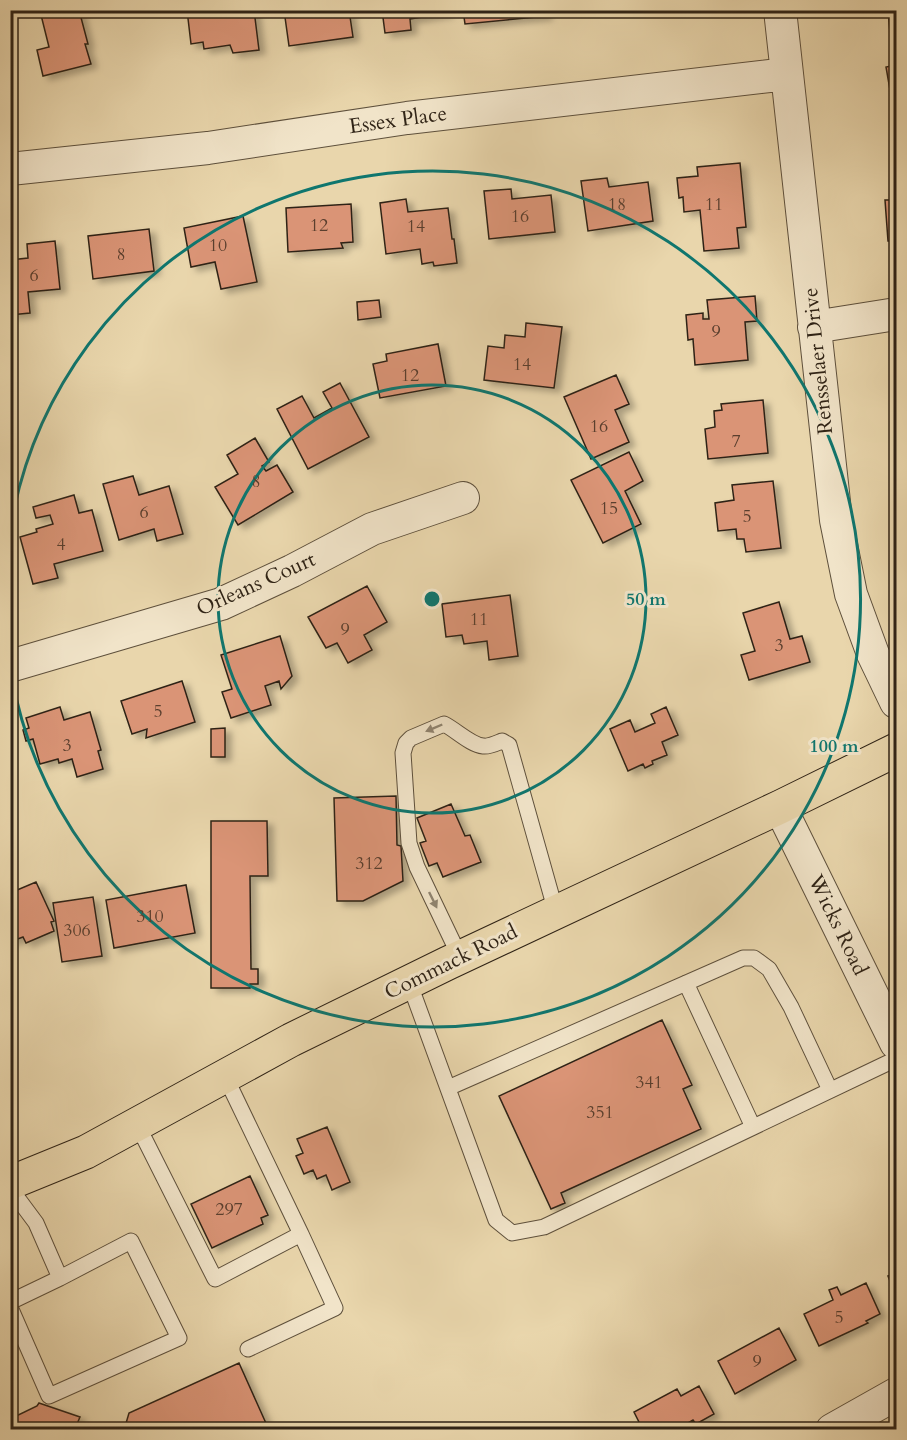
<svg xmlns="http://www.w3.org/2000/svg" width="907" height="1440" font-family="Cardo,serif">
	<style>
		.building { fill: #da9476; stroke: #2f2316; stroke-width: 1.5; filter: url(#shadow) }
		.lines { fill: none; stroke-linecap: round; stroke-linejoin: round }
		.lane-casing { stroke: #5e503c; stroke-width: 17 }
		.street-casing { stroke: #5e503c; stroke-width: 34 }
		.primary-casing { stroke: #2f2316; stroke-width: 35 }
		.lane { stroke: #f1e4c9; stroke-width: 15 }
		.street { stroke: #f1e4c9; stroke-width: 32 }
		.primary { stroke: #e9d6ac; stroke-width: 33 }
		.oneway { fill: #908470 }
		.ring { fill: none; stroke: #0f766e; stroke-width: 3 }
		.labels { text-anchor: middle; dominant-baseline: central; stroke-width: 6; stroke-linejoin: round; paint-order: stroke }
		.number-label { font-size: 18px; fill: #5a3f2e }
		.street-label { font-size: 21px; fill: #2f2316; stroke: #f1e4c9 }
		.centre { fill: #0f766e; stroke: #f1e4c9; stroke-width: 3 }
		.ring-label { font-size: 18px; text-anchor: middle; font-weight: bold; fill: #0f766e; stroke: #f1e4c9; stroke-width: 6; stroke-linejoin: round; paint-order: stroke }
	</style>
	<defs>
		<filter id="shadow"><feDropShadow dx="6" dy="4" stdDeviation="3" flood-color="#0004"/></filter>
	</defs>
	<rect width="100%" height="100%" fill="#e9d6ac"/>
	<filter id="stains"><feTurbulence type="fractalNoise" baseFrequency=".00333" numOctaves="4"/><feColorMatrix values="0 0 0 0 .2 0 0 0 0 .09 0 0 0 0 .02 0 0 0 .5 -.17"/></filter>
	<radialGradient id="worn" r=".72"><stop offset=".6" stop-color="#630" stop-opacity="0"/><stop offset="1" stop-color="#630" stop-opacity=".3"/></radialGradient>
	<!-- building -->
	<path class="building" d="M79,10L88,44H85L91,64L43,76L37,50L49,47L40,11Z
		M187,10H254L259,50L233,53L230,45L204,49L203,42L191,44Z
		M284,10H349L353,37L289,46Z
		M382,10H447L448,13L410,19L411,30L385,33Z
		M463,10H546V16L465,24Z
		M888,10H896V32L890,33Z
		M896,65V89L890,90L886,67Z
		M740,163L746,227L737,228L739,248L704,251L700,210L684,212L683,197L679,198L677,178L698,176L697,167Z
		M607,178L609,187L648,182L653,221L588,231L581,181Z
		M511,189L512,199L551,195L555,232L489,239L484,191Z
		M895,196H896V241H888L885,200H895Z
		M406,199L408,212L448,208L452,239H454L457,263L434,266L433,262L422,264L420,249L386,254L380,203Z
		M351,204L353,242L341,243L343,248L288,252L286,208Z
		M243,216L257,282L221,289L215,262L191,267L184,228Z
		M149,229L154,271L93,279L88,236Z
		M55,241L60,289L28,292L30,313L10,315V260L28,258L27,244Z
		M755,296L757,321L745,322L748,360L695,365L693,339L688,340L686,315L703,313V319H709L707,300Z
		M379,300L381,317L358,320L357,302Z
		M526,323L562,327L554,388L484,380L488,346L504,348L505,335L525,337Z
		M438,344L446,386L380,398L373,364L387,361L386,354Z
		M616,375L629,404L615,410L629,442L591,459L564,397Z
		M340,383L369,437L308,469L277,409L302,396L314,418L332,408L323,392Z
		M763,400L768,453L708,459L705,429L715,427L714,411L722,410L721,404Z
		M255,438L269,462L262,466L266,471L277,465L293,492L238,525L215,487L238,474L227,455Z
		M629,452L643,481L625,491L641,524L603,543L571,480Z
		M133,476L139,495L169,486L183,534L157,541L154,529L119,540L103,484Z
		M773,481L781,548L746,552L744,539H737L736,529L718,531L715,503L734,500L732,485Z
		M74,495L79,513L92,510L103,551L54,564L58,578L33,584L20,537L37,532L36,529L53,524L50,515L36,518L33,507Z
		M367,586L387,622L364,635L372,650L348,663L337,643L326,648L308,617Z
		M510,595L518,656L489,660L487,641L464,644L462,635L446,637L442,604Z
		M779,602L790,639L802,636L810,662L749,680L741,655L755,651L743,613Z
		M280,636L292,676L281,689L279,681L265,686L271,705L231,718L222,692L232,689L221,655Z
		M182,681L195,722L146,738L147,729L132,734L121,701Z
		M60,707L64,720L90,712L101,750L98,751L103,769L77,777L72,759L59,763L58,759L40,764L33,739L26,741L23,730L29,728L26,718Z
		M666,707L678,735L662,742L667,755L652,761L653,764L645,768L643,764L628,771L610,729L630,720L635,732L655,723L651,714Z
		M225,728V757H211V729Z
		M396,796L397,845L401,846L403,881L363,901H337L334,798Z
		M451,804L465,836L470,835L481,862L443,877L437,863L429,866L420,843L426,841L417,818Z
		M211,821H267L268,876H250L251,969H258V984H250V988H211Z
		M36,882L54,921L51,922L54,931L26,943L23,937L10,942V893Z
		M186,885L195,933L114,948L106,900Z
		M93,897L102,956L62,962L53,903Z
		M662,1020L692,1085L683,1089L701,1129L561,1193L565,1203L551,1209L499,1096Z
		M327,1127L350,1182L332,1190L326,1175L317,1179L313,1170L304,1174L296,1156L303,1153L297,1139Z
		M250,1176L268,1215L261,1218L263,1224L212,1248L191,1204Z
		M896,1273V1297L888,1276Z
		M866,1283L880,1314L866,1321L868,1323L819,1346L804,1314L833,1300L829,1290L837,1287L841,1295Z
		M779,1328L796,1360L735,1394L718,1361Z
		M239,1363L269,1430H124L129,1413Z
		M699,1386L714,1414L696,1424L693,1420L676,1430H643L634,1412L677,1389L681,1396Z
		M39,1403L80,1417L77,1424L80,1430H10V1419L37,1406Z"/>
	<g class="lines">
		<!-- lane casing -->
		<g class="lane-casing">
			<path id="lane" d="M460,957L417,867L409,843L403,753L406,743L411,738L444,724C456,730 471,745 483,746C489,747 497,743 502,741L509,745L556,912
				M409,982L496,1220L512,1233L544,1227L896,1059
				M686,983L753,1127
				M448,1088L743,958H754L769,969L791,1007L830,1090
				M137,1124L215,1279L301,1234L225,1076
				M10,1188L36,1223L60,1278
				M10,1302L60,1278L131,1241L179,1338L49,1396L10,1307
				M248,1349L335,1308L301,1234"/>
		</g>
		<!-- street casing -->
		<g class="street-casing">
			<path id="street" d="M780,10L836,520L851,594L873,654L896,702
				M10,169L208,148L407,118L787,74
				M814,327L896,314
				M10,666L221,604L292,571L372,529L463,498
				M780,807L896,1043
				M832,1430L896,1394"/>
		</g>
		<!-- primary casing -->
		<g class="primary-casing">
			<path id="primary" d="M10,1183L86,1152L291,1040L448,963L780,807L896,750"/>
		</g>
		<!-- lane -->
		<use href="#lane" class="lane"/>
		<!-- street -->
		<use href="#street" class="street"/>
		<!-- primary -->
		<use href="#primary" class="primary"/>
	</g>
	<!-- one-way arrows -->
	<defs><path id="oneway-solid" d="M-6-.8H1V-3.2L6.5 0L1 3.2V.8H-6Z" transform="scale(1.5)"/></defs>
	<g class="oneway">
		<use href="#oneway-solid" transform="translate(434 728) rotate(157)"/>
		<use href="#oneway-solid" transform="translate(433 900) rotate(64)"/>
	</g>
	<!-- distance rings -->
	<g class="ring">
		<circle cx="432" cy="599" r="214"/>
		<path d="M11 525A428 428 0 1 1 11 673"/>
	</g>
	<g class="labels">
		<!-- number labels -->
		<g class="number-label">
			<text x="617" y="204">18</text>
			<text x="714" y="204">11</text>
			<text x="520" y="216">16</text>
			<text x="319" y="225">12</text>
			<text x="416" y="226">14</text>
			<text x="218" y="245">10</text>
			<text x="121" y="254">8</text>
			<text x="34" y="275">6</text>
			<text x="716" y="331">9</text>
			<text x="522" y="364">14</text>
			<text x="410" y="375">12</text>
			<text x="599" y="426">16</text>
			<text x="736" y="441">7</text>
			<text x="256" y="481">8</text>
			<text x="609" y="508">15</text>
			<text x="144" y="512">6</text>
			<text x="747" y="516">5</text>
			<text x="61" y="544">4</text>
			<text x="479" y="619">11</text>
			<text x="345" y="629">9</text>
			<text x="779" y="645">3</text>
			<text x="158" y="711">5</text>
			<text x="67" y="745">3</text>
			<text x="369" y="863">312</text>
			<text x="150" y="916">310</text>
			<text x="77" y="930">306</text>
			<text x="649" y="1082">341</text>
			<text x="600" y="1112">351</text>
			<text x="229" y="1209">297</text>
			<text x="839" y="1317">5</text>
			<text x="757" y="1361">9</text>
		</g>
		<!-- street labels -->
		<g class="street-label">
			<text transform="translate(398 120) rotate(-8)">Essex Place</text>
			<text transform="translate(818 361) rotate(-96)">Rensselaer Drive</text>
			<text transform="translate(256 584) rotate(-24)">Orleans Court</text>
			<text transform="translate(838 925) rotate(64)">Wicks Road</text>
			<text transform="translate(451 962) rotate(-26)">Commack Road</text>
		</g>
	</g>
	<circle cx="432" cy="599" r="9" class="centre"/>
	<g class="ring-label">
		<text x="646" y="605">50 m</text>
		<text x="834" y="752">100 m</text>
	</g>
	<!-- margin -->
	<rect width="907" height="1440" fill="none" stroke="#e9d6ac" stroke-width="36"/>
	<rect x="12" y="12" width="883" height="1416" fill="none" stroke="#2f2316" stroke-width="3"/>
	<rect x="18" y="18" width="871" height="1404" fill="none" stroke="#2f2316" stroke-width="1.5"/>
	<rect width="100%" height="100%" filter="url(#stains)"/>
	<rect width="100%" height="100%" fill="url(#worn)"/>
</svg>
